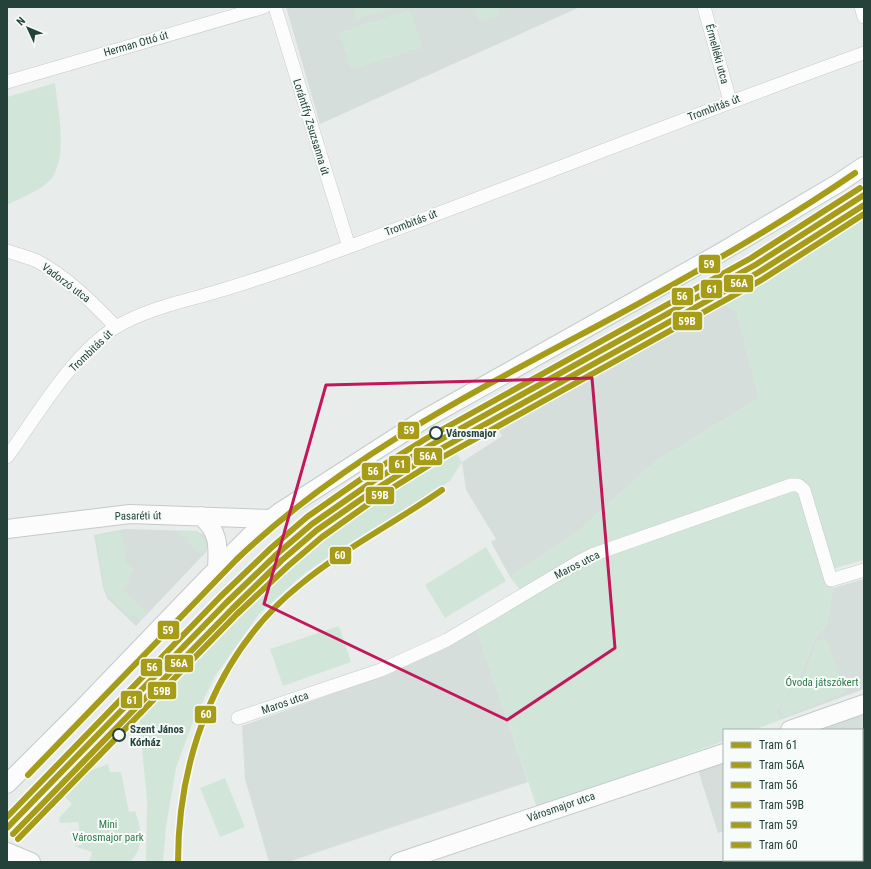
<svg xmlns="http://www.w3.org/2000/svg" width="871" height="869" font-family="'Roboto Condensed',sans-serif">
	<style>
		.built { fill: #d6dedb }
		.green { fill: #d1e6d8 }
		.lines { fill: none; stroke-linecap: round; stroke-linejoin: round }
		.street-casing { stroke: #c5cac8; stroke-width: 14 }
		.secondary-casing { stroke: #c3cbc8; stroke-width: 20 }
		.street { stroke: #fcfcfc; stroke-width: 13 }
		.secondary { stroke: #fcfcfc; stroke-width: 18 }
		.tram-1-casing { stroke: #f7fbf9; stroke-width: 9 }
		.tram-2-casing { stroke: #f7fbf9; stroke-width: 9 }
		.tram-3-casing { stroke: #f7fbf9; stroke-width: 9 }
		.tram-4-casing { stroke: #f7fbf9; stroke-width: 9 }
		.tram-5-casing { stroke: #f7fbf9; stroke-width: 9 }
		.tram-6-casing { stroke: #f7fbf9; stroke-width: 9 }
		.tram-1 { stroke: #a79c17; stroke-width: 6 }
		.tram-2 { stroke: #a79c17; stroke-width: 6 }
		.tram-3 { stroke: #a79c17; stroke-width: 6 }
		.tram-4 { stroke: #a79c17; stroke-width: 6 }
		.tram-5 { stroke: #a79c17; stroke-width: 6 }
		.tram-6 { stroke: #a79c17; stroke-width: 6 }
		.marked { fill: none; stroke: #c2185b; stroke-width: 3; stroke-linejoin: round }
		.stop-dot { fill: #f7fbf9; stroke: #24423a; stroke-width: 2 }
		.labels { text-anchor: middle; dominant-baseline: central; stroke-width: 4; stroke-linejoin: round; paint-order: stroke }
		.street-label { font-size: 11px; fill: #24423a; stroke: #f7fbf9 }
		.stop-label { font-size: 11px; font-weight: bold; fill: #24423a; stroke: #f7fbf9; text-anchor: start }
		.park-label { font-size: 11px; fill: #2d7a4b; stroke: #f7fbf9 }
		.line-badge { stroke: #f7fbf9; stroke-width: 1.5 }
		.badge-label { font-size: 11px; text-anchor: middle; font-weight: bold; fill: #fff }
	</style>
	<rect width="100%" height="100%" fill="#e8edeb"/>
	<!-- built -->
	<path class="built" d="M286,7H580L320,124Z
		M719,302L737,311L759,398L655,462L575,534L510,577L491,542L496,539L466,490L462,462L502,436L497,428Z
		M125,529L196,531L204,535L207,541L208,548L206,552L136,626L107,598L103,587L94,535Z
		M864,579V689L780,720L776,710L802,672L814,640L827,624L833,588Z
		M476,627L528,782L288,862H269L245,779L242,726L374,679Z
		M864,713V862H802L801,860H862V730H814Z
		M724,761V831L718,833L698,770Z"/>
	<!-- green -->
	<path class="green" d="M353,7H396L356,19Z
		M475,7H497L499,16L479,21Z
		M410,10L422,48L351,69L339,32Z
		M55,83C58,111 68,154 52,178C44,189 19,199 7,205V97Z
		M864,199V560L829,570L833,588L827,624L814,640L802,672L776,710L780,720L754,730H724V741L537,808L476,627L521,591L510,577L575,534L655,462L759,398L737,311L719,302L497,428L457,454L462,462L450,481L340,549L305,573L259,614L215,676L194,719L176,768L166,827L163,862H146L147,802L139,714L148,688L311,527L397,475L399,478L443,451L442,448L735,280Z
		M191,531C200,534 205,537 206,547L201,554L187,541L190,538L186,535L183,538L178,532Z
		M121,532L126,562L134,570L127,577L130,581L122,589L147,613L140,620L134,614L130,618L108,596L104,587L96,536Z
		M486,547L506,581L445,618L425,585Z
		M339,626L351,662L283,686L270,649Z
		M826,638L845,692L784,717L779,708L805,673L816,642Z
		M108,764L110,772H121L129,812L135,811C142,830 145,847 130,862H89L92,852L74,846L82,845L78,822L60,823L59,818L72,804L63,795L84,773Z
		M225,778L245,827L220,837L200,788Z"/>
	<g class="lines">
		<!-- street casing -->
		<g class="street-casing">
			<path id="street" d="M275,7L349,247
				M704,7L730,101
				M861,7L864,17
				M7,82L264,7
				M7,251C17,254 28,257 37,261C67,277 92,302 116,327
				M7,457C37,416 72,354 116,327C144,310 180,302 212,293C252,281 292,268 332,253C510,188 686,117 864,53
				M238,718L381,670L447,640L580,561L592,555L791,485H798L804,490L831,580L864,570
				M794,860L795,862"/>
		</g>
		<!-- secondary casing -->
		<g class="secondary-casing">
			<path id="secondary" d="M201,516C220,533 218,546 217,569
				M7,529L130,514L271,519
				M790,730L864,704
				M7,784L80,711L207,579L250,536L280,512L423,420L720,253L837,184L864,166
				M7,852L31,862
				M399,862L724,753"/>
		</g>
		<!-- street -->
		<use href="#street" class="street"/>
		<!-- secondary -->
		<use href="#secondary" class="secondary"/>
		<!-- tram-1 casing -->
		<g class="tram-1-casing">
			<path id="tram-1" d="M7,828L226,603L277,554L312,524L372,482L431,445L755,265L864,195"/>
		</g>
		<!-- tram-2 casing -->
		<g class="tram-2-casing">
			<path id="tram-2" d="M13,834L232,609L282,560L317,530L376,489L435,452L759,272L864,205"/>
		</g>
		<!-- tram-3 casing -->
		<g class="tram-3-casing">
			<path id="tram-3" d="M7,817L220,597L271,548L307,517L367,475L427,438L751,258L860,188"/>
		</g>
		<!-- tram-4 casing -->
		<g class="tram-4-casing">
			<path id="tram-4" d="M18,839L237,614L288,566L322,537L381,495L439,459L763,279L864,214"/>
		</g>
		<!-- tram-5 casing -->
		<g class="tram-5-casing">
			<path id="tram-5" d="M28,775L236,560C340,460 473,392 599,325C687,278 773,229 855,173"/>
		</g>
		<!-- tram-6 casing -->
		<g class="tram-6-casing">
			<path id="tram-6" d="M178,862C178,757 217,651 301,584C345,548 396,522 442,490"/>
		</g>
		<!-- tram-1 -->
		<use href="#tram-1" class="tram-1"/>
		<!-- tram-2 -->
		<use href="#tram-2" class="tram-2"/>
		<!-- tram-3 -->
		<use href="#tram-3" class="tram-3"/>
		<!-- tram-4 -->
		<use href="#tram-4" class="tram-4"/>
		<!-- tram-5 -->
		<use href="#tram-5" class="tram-5"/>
		<!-- tram-6 -->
		<use href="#tram-6" class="tram-6"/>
	</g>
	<!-- marked area -->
	<path class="marked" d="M592,378L615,648L507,720L264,604L326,385Z"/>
	<!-- markers -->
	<g class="stop-dot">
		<circle cx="436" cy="433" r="6"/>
		<circle cx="119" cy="735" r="6"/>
	</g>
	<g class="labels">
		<!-- street labels -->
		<g class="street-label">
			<text transform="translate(136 44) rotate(-16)">Herman Ottó út</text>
			<text transform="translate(717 54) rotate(75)">Érmelléki utca</text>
			<text transform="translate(714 108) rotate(-21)">Trombitás út</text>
			<text transform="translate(311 127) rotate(73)">Lorántffy Zsuzsanna út</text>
			<text transform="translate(411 223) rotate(-21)">Trombitás út</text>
			<text transform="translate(66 283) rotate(37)">Vadorzó utca</text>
			<text transform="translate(91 351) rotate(-44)">Trombitás út</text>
			<text transform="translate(138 516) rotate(-1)">Pasaréti út</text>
			<text transform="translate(577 565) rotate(-27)">Maros utca</text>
			<text transform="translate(285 703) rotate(-19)">Maros utca</text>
			<text transform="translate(561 807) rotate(-19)">Városmajor utca</text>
		</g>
		<!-- stop labels -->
		<g class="stop-label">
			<text x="446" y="433">Városmajor</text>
			<text x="130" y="729">Szent János<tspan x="130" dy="13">Kórház</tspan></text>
		</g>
		<!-- park labels -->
		<g class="park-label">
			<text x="822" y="682">Óvoda játszókert</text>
			<text x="108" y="824">Mini<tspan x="108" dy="13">Városmajor park</tspan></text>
		</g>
	</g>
	<g class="line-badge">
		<rect x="698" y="254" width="23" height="20" rx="4" fill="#a79c17"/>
		<rect x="723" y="274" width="31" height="19" rx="4" fill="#a79c17"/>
		<rect x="700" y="279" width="23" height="20" rx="4" fill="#a79c17"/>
		<rect x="671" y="287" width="23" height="19" rx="4" fill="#a79c17"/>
		<rect x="672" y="311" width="31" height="20" rx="4" fill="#a79c17"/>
		<rect x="397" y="421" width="23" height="19" rx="4" fill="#a79c17"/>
		<rect x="413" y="447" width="30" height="19" rx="4" fill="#a79c17"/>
		<rect x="388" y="455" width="23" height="19" rx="4" fill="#a79c17"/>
		<rect x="361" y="462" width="23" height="19" rx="4" fill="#a79c17"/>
		<rect x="365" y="486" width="30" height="19" rx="4" fill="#a79c17"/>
		<rect x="329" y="546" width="23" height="19" rx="4" fill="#a79c17"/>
		<rect x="157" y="620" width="23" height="20" rx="4" fill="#a79c17"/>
		<rect x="164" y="654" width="30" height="19" rx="4" fill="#a79c17"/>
		<rect x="140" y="658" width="23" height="19" rx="4" fill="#a79c17"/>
		<rect x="147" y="681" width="30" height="19" rx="4" fill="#a79c17"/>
		<rect x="120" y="690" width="23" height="19" rx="4" fill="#a79c17"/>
		<rect x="194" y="705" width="23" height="19" rx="4" fill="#a79c17"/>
	</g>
	<g class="badge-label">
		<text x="709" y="268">59</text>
		<text x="739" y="287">56A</text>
		<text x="712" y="293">61</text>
		<text x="682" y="300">56</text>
		<text x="687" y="325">59B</text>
		<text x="409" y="434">59</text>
		<text x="428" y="460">56A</text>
		<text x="400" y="468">61</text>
		<text x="373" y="475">56</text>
		<text x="380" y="499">59B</text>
		<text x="340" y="559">60</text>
		<text x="168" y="634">59</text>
		<text x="179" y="667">56A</text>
		<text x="152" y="671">56</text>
		<text x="162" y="695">59B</text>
		<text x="132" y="704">61</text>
		<text x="206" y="718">60</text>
	</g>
	<!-- border -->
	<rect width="871" height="869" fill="none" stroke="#24423a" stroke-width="16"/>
	<!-- legend -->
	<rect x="723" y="729" width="140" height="132" fill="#f7fbf9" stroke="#a3b1ad"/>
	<rect x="731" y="742" width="20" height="6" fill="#a79c17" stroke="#a3b1ad"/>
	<text x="759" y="749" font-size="12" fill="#24423a">Tram 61</text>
	<rect x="731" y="762" width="20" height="6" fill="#a79c17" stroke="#a3b1ad"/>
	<text x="759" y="769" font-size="12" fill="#24423a">Tram 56A</text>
	<rect x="731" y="782" width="20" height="6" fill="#a79c17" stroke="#a3b1ad"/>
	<text x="759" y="789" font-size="12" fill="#24423a">Tram 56</text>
	<rect x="731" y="802" width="20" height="6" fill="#a79c17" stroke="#a3b1ad"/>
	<text x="759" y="809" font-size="12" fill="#24423a">Tram 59B</text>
	<rect x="731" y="822" width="20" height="6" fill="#a79c17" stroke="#a3b1ad"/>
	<text x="759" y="829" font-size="12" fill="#24423a">Tram 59</text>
	<rect x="731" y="842" width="20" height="6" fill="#a79c17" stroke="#a3b1ad"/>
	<text x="759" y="849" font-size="12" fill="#24423a">Tram 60</text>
	<!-- north arrow -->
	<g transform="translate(28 28) rotate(314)" stroke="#f7fbf9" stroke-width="3" paint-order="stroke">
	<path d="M0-3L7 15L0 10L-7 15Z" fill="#24423a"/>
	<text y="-6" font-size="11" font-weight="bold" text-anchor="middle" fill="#24423a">N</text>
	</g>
</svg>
